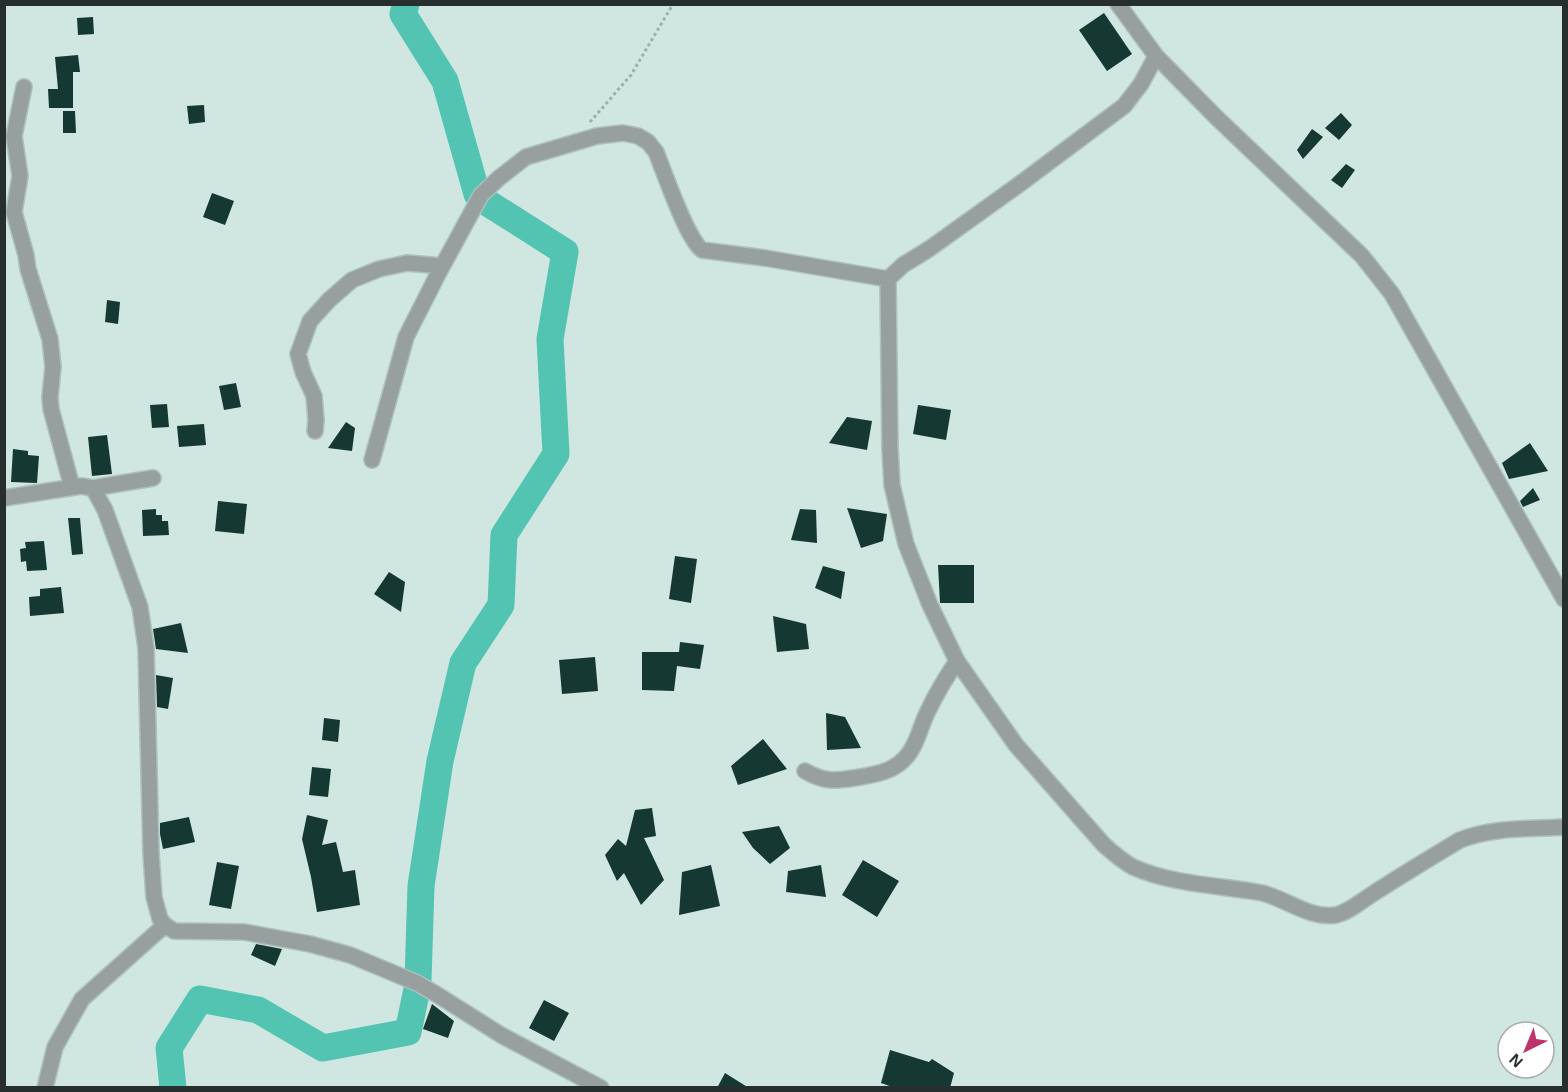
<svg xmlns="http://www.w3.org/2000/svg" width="1568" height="1092" font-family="Helvetica,sans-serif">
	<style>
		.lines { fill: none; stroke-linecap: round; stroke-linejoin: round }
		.river { stroke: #53c4b2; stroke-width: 27 }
		.building { fill: #153833 }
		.minor-casing { stroke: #adc1bd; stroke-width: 18 }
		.path { stroke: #9cafaa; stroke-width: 3; stroke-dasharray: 3 3; stroke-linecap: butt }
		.minor { stroke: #97a09e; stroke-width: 15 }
	</style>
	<rect width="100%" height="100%" fill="#cfe6e1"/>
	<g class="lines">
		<!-- river -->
		<path class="river" d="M406,4L403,14L445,81L477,194
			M418,980L421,886L440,761L463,663L501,605L504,535L556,454L550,339L565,252L483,200
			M173,1088L169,1048L200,999L258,1010L323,1048L408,1032L417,989"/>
	</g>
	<!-- building -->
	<path class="building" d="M1104,13L1132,54L1107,71L1079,30Z
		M93,17L94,34L78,35L77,18Z
		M78,55L80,72H73V108H49L48,89H58L55,57Z
		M204,105L205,122L189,124L187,106Z
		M63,111H75L76,133H63Z
		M1341,113L1352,125L1339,140L1325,128Z
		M1312,129L1323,137L1303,159L1297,150Z
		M1346,164L1355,170L1342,188L1331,180Z
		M212,193L234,201L225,225L203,217Z
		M107,300L120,302L118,324L105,322Z
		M236,383L241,407L224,410L219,386Z
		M167,404L169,427L152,428L150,405Z
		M918,405L951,410L946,440L913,434Z
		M847,417L872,421L867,450L829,443Z
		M346,422L355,428L352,451L328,448Z
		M204,424L206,445L179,447L177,426Z
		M107,435L112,474L92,476L88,437Z
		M1530,443L1548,471L1509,479L1502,463Z
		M13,449L28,451V455L39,456L37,483L11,482Z
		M1533,488L1540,500L1523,507L1520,501Z
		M218,501L247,504L244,534L215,531Z
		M847,508L887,514L883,541L861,548Z
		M156,509V515H162V521H168L169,535L143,536L142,510Z
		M800,509L816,510L817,543L791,540Z
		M68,518H80L83,554L72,555Z
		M44,541L47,570L27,571L26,561L21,562L20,549L26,548L25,542Z
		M675,556L697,559L691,603L669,599Z
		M938,565H974V603H940Z
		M823,566L845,572L841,599L815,588Z
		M389,572L405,582L401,612L374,594Z
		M61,587L64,613L30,616L29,597L40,596V589Z
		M773,616L806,624L809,649L777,652Z
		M181,623L188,653L156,649L153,629Z
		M680,642L704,645L700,669L677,666L674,691L642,690V652H679Z
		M595,657L598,691L562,694L559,660Z
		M156,675L173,678L168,709L157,707Z
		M826,713L845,717L861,748L827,750Z
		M324,718L340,720L338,742L322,740Z
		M763,739L787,769L738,785L731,766Z
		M312,767L331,769L328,797L309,795Z
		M652,808L656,836L644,838L664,880L641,905L624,873L617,881L605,855L618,839L626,846L635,810Z
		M307,815L328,820L322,845L336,842L343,872L355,870L360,905L317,912L311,877L302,839Z
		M189,817L195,842L163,849L160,834V823Z
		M779,826L790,848L770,864L753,848L742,832Z
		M863,860L899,881L877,917L842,895Z
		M217,862L239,866L231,909L209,905Z
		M711,865L720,906L679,915L682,872Z
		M821,865L826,897L786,892L788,871Z
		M256,944L282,949L275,966L251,955Z
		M544,1000L569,1013L554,1041L529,1028Z
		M432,1004L454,1021L448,1038L423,1029Z
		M890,1050L929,1062L932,1059L954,1073L950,1088H895L881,1083Z
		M725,1073L749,1088H717Z"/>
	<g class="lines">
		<!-- minor casing -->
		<g class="minor-casing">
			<path id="minor" d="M1118,4L1156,56L1216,117L1362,256L1392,294L1564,599
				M1156,56L1141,84L1124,106L1017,186L929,249L903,265L888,279L890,449L892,485L906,544L930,605L957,661L1016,745L1104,845C1113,853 1122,861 1133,867C1173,885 1220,885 1262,893C1287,899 1309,919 1336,915C1349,912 1360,902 1371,895C1400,876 1430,858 1460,840C1493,827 1529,829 1564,827
				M24,87L14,136L20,176L14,212L26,255L28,269L50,339L53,367L50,397L51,409L72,487
				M315,431L316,420L314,396L303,372L298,354L310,321L329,300L352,280L379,269L407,263L442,266
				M372,460L406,337L438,274L481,195L499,178L526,157L597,136L623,133L638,136L648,142L656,152C665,174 686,237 702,250L765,258L888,279
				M93,488L153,478
				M4,498L81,486L93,488L105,510L140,607L146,648L151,853L154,897L160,919L165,925L174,931L244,932L310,944L350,955L417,983L436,994L501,1035L601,1088
				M805,771C824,782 834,781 854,778C881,774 903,770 915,743C920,732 923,720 929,709C937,692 947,676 957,661
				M45,1088L55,1047L82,999L165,925"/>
		</g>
		<!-- path -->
		<path class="path" d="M590,122L631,75L673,4"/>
		<!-- minor -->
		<use href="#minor" class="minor"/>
	</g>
	<!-- border -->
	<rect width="1568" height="1092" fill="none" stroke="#262f2d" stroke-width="12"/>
	<!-- north arrow -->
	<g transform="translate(1526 1050) rotate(223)"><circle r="28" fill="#ffffff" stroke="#a8acab" stroke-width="1.5"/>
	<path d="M0-4.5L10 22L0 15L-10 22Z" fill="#bf346b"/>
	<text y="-9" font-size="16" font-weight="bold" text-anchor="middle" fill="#262f2d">N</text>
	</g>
</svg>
